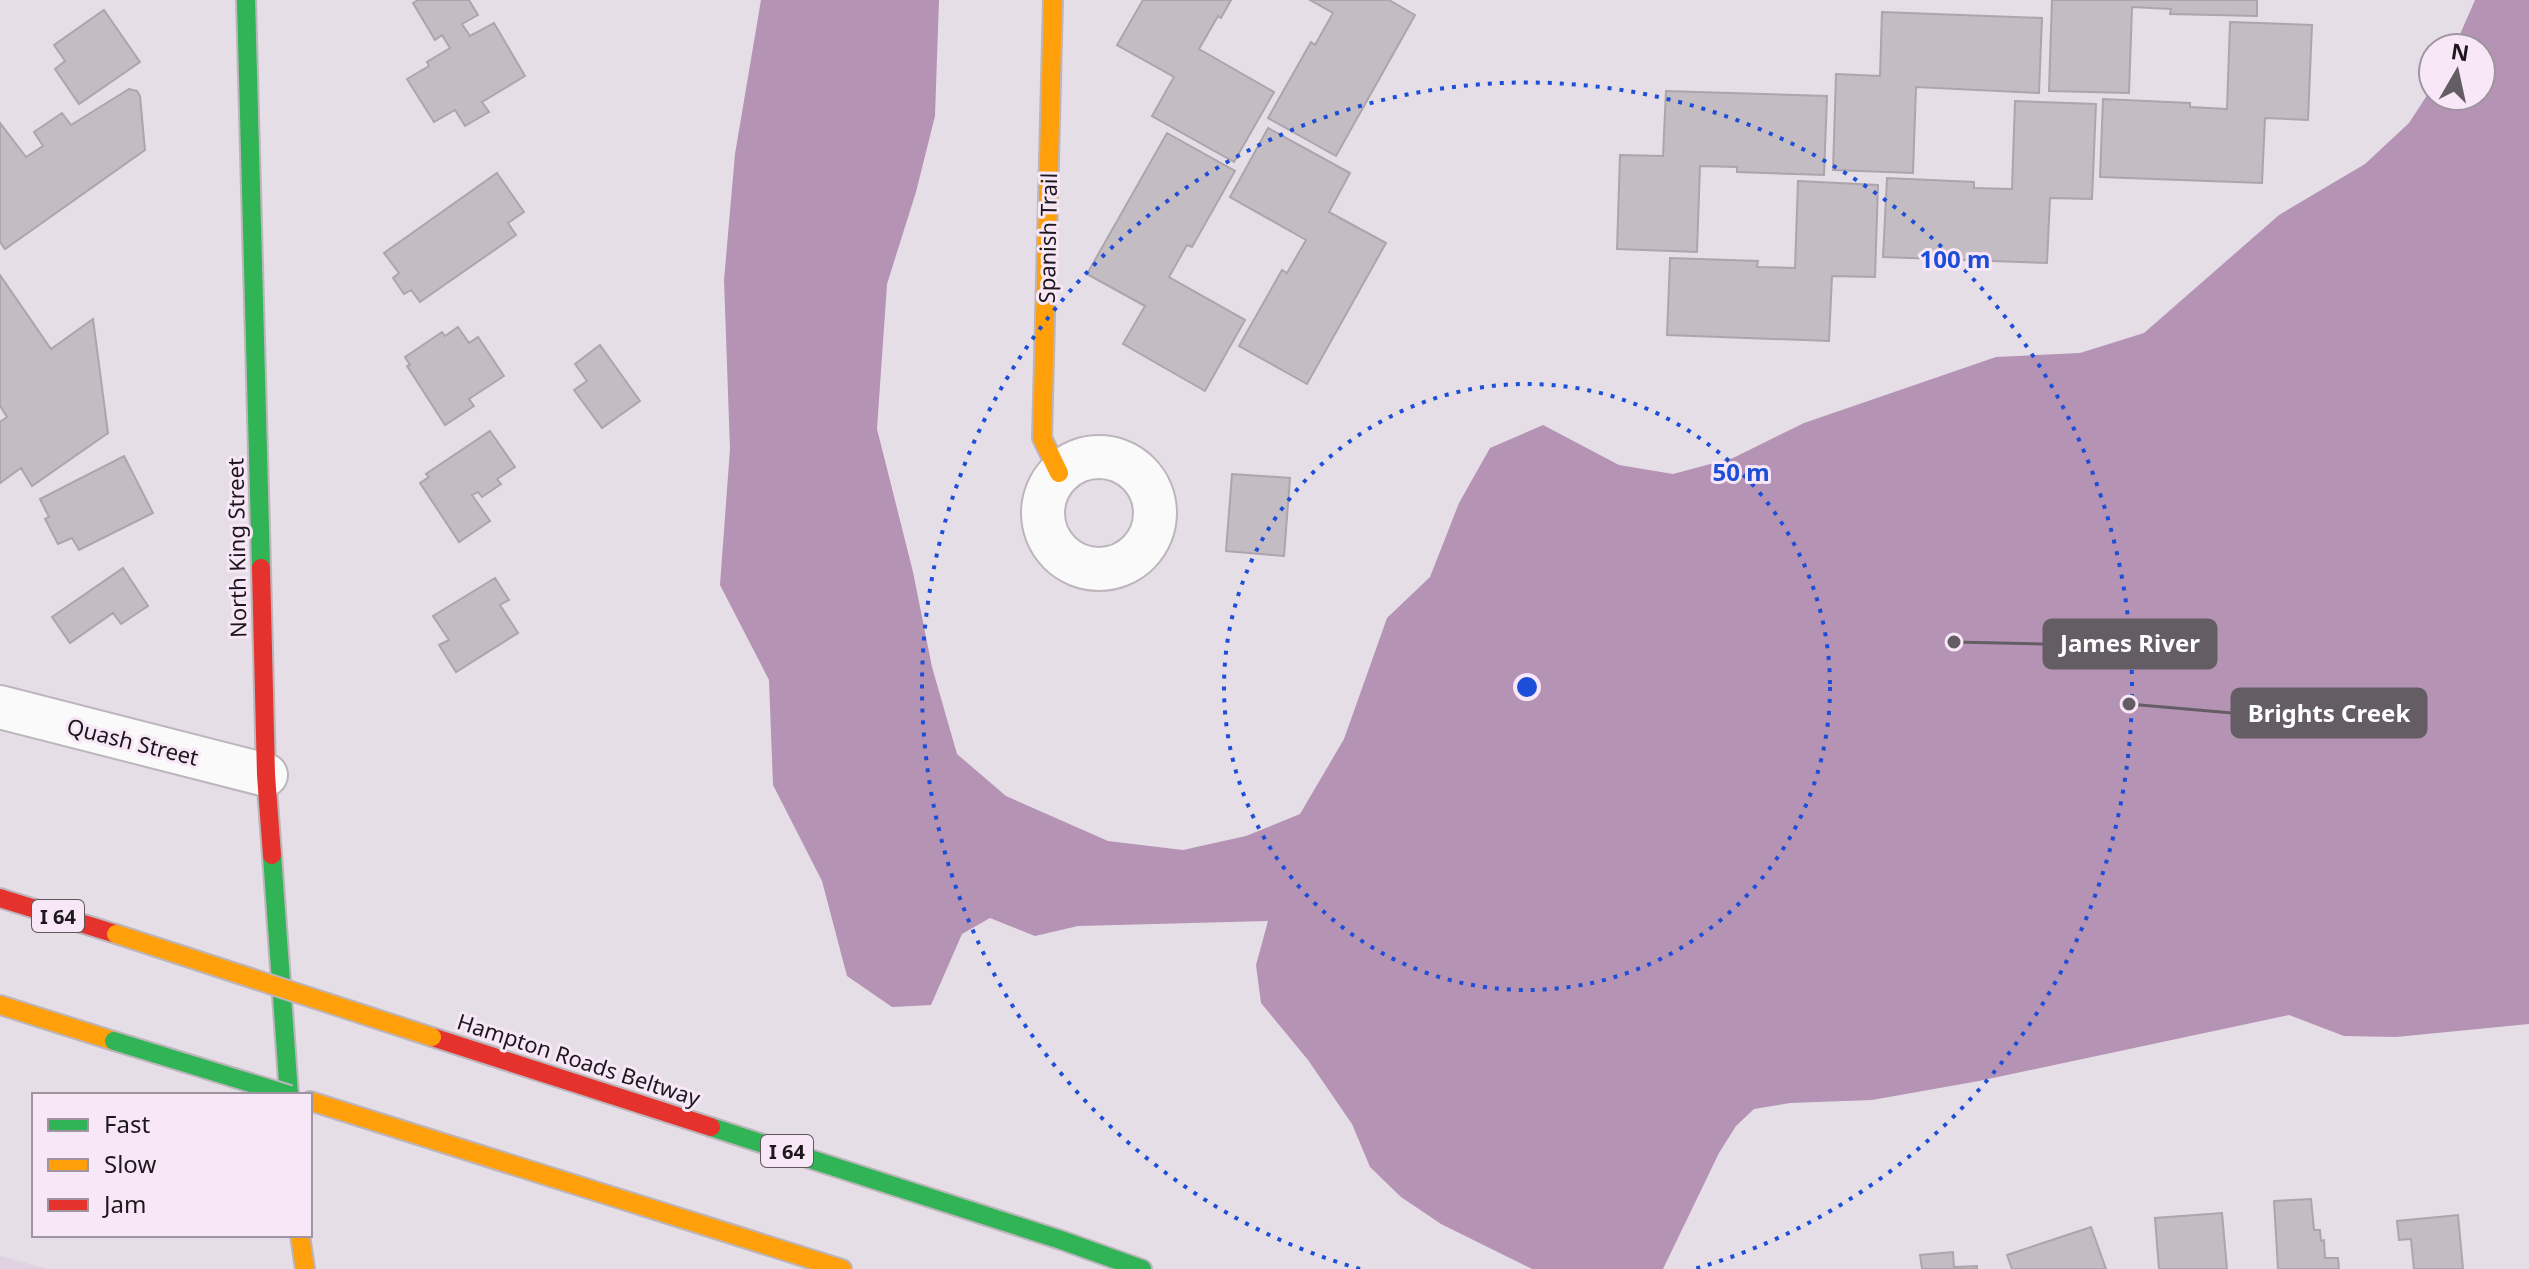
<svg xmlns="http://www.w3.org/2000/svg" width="2529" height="1269" font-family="'Noto Sans',sans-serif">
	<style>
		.built { fill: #e1d2e1 }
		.water { fill: #b493b4 }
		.building { fill: #c3bcc3; stroke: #aca5ac; stroke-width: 2 }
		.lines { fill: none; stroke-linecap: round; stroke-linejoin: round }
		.street-casing { stroke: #bcb6bc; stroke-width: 46 }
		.fast-casing { stroke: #bcb6bc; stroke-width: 22 }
		.slow-casing { stroke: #bcb6bc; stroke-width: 22 }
		.jam-casing { stroke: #bcb6bc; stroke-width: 22 }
		.street { stroke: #fbfafb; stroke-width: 42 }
		.fast { stroke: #30b455; stroke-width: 18 }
		.slow { stroke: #ff9f0a; stroke-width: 18 }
		.jam { stroke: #e5322d; stroke-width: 18 }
		.fast-bridge-casing { stroke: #bcb6bc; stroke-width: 22; stroke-linecap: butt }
		.slow-bridge-casing { stroke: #bcb6bc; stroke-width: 22; stroke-linecap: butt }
		.fast-bridge { stroke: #30b455; stroke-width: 18 }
		.slow-bridge { stroke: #ff9f0a; stroke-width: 18 }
		.ring { fill: none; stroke: #1d4ed8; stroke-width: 4; stroke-dasharray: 4 8 }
		.labels { text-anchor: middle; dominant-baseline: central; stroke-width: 6; stroke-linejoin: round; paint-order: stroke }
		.shield { fill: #f7e7f7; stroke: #5f565f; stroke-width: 2 }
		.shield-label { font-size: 20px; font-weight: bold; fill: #1e181e }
		.street-label { font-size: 22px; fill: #1e181e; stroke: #f7e7f7 }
		.centre { fill: #1d4ed8; stroke: #f7e7f7; stroke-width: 4 }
		.ring-label { font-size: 24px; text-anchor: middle; font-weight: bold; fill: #1d4ed8; stroke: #f7e7f7; stroke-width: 6; stroke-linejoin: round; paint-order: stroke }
		.leader { fill: none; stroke: #645d64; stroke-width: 3 }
		.callout-dot { fill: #645d64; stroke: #f7e7f7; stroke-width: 3 }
		.callout { fill: #645d64; stroke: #645d64; stroke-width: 3 }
		.callout-label { font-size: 24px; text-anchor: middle; font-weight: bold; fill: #fff }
	</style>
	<rect width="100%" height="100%" fill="#e6dee6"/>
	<!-- built -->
	<path class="built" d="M0,1256L48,1269H0Z"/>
	<!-- water -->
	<path class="water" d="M761,0H939L935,116L916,192L887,284L877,429L913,572L932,667L957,754L1006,796L1108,841L1183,850L1246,836L1300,814L1344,739L1387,618L1430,577L1459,503L1490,448L1543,425L1619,465L1673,474L1733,458L1804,423L1996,357L2080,353L2144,333L2279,215L2365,164L2409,123L2433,86V96H2481V48H2454L2475,0H2529V1024L2396,1037L2344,1036L2289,1015L1979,1081L1872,1100L1790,1103L1754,1109L1736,1126L1719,1153L1663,1269H1532L1441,1224L1401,1197L1370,1167L1352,1124L1308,1060L1261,1003L1256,965L1268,921L1078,926L1035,936L990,918L962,934L931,1005L892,1007L847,976L822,881L773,785L769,680L720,585L730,449L724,280L735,154Z"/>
	<!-- building -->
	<path class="building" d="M418,0H469L478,15L462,24L470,36L494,23L525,76L482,102L489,112L465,126L455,110L434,122L407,79L429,66L427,62L450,48L442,35L435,40L413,3Z
		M1143,0H1231L1221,18L1218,16L1199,49L1274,92L1234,162L1152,116L1174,77L1117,45Z
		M1310,0H1389L1415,15L1336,156L1268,118L1311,42L1315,45L1333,13Z
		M2257,0V16L2170,14L2171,9L2132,7L2129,93L2049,91L2052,0Z
		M104,10L140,62L79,104L55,69L65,61L54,45Z
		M1882,12L2042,18L2039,93L1916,87L1913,173L1833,170L1836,74L1880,76Z
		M2230,22L2312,25L2308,120L2265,118L2262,183L2100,177L2103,99L2190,103V107L2227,109Z
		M129,89L137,91L140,96L145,150L5,249L0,242V123L26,157L43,146L34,132L62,113L71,125Z
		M1666,91L1827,96L1824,175L1737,172V167L1700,166L1697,252L1617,249L1620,155L1663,156Z
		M2015,101L2096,104L2092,199L2050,198L2047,263L1883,257L1887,178L1974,182V188L2012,189Z
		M1268,128L1350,173L1329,212L1386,243L1307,384L1239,346L1282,270L1287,273L1306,240L1230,197Z
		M1167,133L1235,171L1192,247L1187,245L1169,277L1245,320L1205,391L1123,344L1145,306L1087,274Z
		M497,173L524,212L508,223L516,235L420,302L411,290L404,294L393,278L399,273L384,253Z
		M1798,181L1878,185L1875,277L1832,276L1829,341L1667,335L1670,258L1758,261L1757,267L1795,268Z
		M0,275L51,349L93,319L108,433L32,486L21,468L0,483V422L7,417L0,406Z
		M458,327L469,343L478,337L504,376L469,399L474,406L445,425L407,366L410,365L405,357L442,332L445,336Z
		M600,345L640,401L602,428L574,390L587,381L575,364Z
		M490,431L515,467L497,479L501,484L482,497L478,492L472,495L490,521L459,542L420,483L429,477L426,474Z
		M124,456L153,513L79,550L72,538L58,544L45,519L49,517L40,499Z
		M1232,474L1290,478L1284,556L1226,551Z
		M123,568L148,606L121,624L113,613L70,643L52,617Z
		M495,578L509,600L500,605L518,633L456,672L439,645L449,640L433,616Z
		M2311,1199L2314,1230H2320L2321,1241L2324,1240L2325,1258H2338L2339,1269H2278L2274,1201Z
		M2222,1213L2227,1269H2159L2155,1218Z
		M2458,1215L2463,1269H2414L2411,1239L2399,1240L2397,1221Z
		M2091,1227L2106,1269H2012L2007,1255Z
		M1953,1252L1954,1267L1977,1266V1269H1922L1920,1255Z"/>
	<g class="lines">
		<!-- street casing -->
		<g class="street-casing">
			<path id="street" d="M1043 513a56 56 0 1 1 112 0a56 56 0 1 1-112 0Z
				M0,707L266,775"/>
		</g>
		<!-- fast casing -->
		<g class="fast-casing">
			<path id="fast" d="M246,0L261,568
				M272,855L289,1095
				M711,1127L1061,1240L1142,1269"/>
		</g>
		<!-- slow casing -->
		<g class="slow-casing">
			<path id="slow" d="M1053,0L1042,438L1059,473
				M0,1005L114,1041
				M310,1101L842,1269
				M300,1235L305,1269"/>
		</g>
		<!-- jam casing -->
		<g class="jam-casing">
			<path id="jam" d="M261,568L266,775L272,855
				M0,898L116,934
				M432,1037L711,1127"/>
		</g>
		<!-- street -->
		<use href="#street" class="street"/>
		<!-- fast -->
		<use href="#fast" class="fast"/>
		<!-- slow -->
		<use href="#slow" class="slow"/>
		<!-- jam -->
		<use href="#jam" class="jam"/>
		<!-- fast-bridge casing -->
		<g class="fast-bridge-casing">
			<path id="fast-bridge" d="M114,1041L290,1095"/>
		</g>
		<!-- slow-bridge casing -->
		<g class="slow-bridge-casing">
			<path id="slow-bridge" d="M116,934L432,1037"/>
		</g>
		<!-- fast-bridge -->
		<use href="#fast-bridge" class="fast-bridge"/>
		<!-- slow-bridge -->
		<use href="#slow-bridge" class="slow-bridge"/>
	</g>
	<!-- distance rings -->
	<g class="ring">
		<circle cx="1527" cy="687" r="303"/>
		<path d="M1360 1269A605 605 0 1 1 1694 1269"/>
	</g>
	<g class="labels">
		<!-- shield labels -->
		<g class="shield">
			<rect x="32" y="900" width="52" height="32" rx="6"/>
			<rect x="761" y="1135" width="52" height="32" rx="6"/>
		</g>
		<g class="shield-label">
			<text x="58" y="916">I 64</text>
			<text x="787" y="1151">I 64</text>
		</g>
		<!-- street labels -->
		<g class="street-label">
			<text transform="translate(1047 238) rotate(-89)">Spanish Trail</text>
			<text transform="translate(236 548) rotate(-91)">North King Street</text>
			<text transform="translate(133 741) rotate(14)">Quash Street</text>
			<text transform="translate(579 1059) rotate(18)">Hampton Roads Beltway</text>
		</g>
	</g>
	<circle cx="1527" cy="687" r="12" class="centre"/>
	<g class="ring-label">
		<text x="1955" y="268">100 m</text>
		<text x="1741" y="481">50 m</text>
	</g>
	<!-- callouts -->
	<path class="leader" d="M1954 642L2044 644M2129 704L2232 713"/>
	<g class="callout-dot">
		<circle cx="1954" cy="642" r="8"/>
		<circle cx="2129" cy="704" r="8"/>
	</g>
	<g class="callout">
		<rect x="2044" y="620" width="172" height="48" rx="8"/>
		<rect x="2232" y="689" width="194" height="48" rx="8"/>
	</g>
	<g class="callout-label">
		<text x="2130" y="652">James River</text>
		<text x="2329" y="722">Brights Creek</text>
	</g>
	<!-- legend -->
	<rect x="32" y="1093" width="280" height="144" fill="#f7e7f7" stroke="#a094a0" stroke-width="2"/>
	<rect x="48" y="1119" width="40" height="12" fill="#30b455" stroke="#a094a0" stroke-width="2"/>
	<text x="104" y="1133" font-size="24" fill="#1e181e">Fast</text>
	<rect x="48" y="1159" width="40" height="12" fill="#ff9f0a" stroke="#a094a0" stroke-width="2"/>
	<text x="104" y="1173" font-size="24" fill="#1e181e">Slow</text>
	<rect x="48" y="1199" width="40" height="12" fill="#e5322d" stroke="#a094a0" stroke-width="2"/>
	<text x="104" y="1213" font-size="24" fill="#1e181e">Jam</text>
	<!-- north arrow -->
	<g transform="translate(2457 72) rotate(9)"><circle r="38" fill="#f7e7f7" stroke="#a094a0" stroke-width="2"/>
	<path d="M0-6L14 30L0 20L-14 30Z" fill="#645d64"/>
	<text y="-12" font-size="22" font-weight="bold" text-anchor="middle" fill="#1e181e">N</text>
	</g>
</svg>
